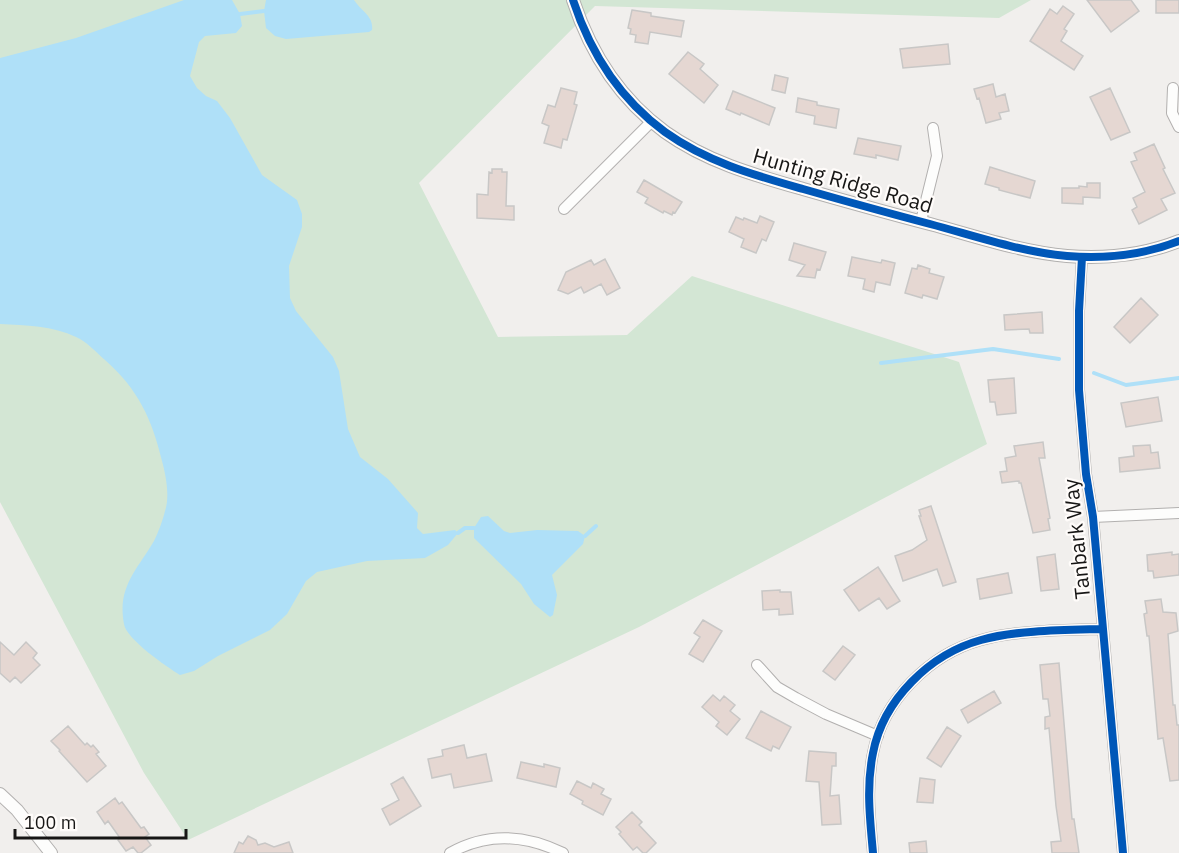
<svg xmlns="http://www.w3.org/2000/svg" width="1179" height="853" font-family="'IBM Plex Sans',sans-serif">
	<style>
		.green { fill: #d3e6d4 }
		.water { fill: #afe0f8 }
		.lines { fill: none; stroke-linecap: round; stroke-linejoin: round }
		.stream { stroke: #afe0f8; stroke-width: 4 }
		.building { fill: #e5d7d2; stroke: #c8c7c6; stroke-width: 1.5 }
		.minor-casing { stroke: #b2b0af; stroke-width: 12 }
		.tertiary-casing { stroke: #b2b0af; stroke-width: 14 }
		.minor { stroke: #fdfdfc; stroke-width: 10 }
		.tertiary { stroke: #fdfdfc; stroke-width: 12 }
		.cycleway-casing { stroke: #fffcfa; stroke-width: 11 }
		.cycleway { stroke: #0057b8; stroke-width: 8 }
		.labels { text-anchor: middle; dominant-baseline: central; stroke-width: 4.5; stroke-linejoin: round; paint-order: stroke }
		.street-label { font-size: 21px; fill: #171615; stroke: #fffcfa }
	</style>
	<rect width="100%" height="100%" fill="#f1efed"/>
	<!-- green -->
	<path class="green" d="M0,0H1031L999,18L595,6L419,183L498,337L627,335L692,276L959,362L987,444L639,627L188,840L144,773L0,502Z"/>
	<!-- water -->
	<path class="water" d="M184,0H232L240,14L242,26L236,33L205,36L199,42L190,76L197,88L206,96L217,101L230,118L262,175L297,200L302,214V227L289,266L290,298L296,311L333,357L339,371L348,429L360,457L388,479L418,513L417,528L423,534L455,530L458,533L448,545L425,558L367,561L317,572L306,581L287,614L270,630L218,656L194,671L180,675C167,667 126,639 124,624C117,587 137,570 154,541C158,533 163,520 165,511C170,496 166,476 162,461C152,419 138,389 105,360C96,352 87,342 76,337C53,326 26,325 0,324V58L76,38Z
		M266,0H354C361,11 374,16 372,30L369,32L286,39L275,36L266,28L264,11Z
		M488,516L504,531L510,533L537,530L578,531L585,536L583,544L552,575L557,595L553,615L550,617L534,604L521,584L474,538V528L481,517Z"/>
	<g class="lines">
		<!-- stream -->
		<path class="stream" d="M240,14L264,11
			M881,363L993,349L1059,359
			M1094,373L1126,385L1179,378
			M458,533L465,528H474
			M585,536L596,526"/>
	</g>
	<!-- building -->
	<path class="building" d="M1087,0H1131L1139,11L1111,32Z
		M1156,0H1179V13H1156Z
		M1063,6L1074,14L1064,29L1067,31L1061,41L1083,56L1074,70L1030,41L1050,9L1057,14Z
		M632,10L651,13V16L684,21L681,37L650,32L648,44L635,42L636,35L630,34L631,29L628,28Z
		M948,44L950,64L903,68L900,49Z
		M688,52L704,64L700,69L718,85L704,103L669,74Z
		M775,75L788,78L785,93L772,90Z
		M993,84L996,97L1005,94L1009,111L999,113L1001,119L986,123L979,98L977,99L974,89Z
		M561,88L577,92L574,104L577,105L567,140L563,139L561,148L544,143L549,126L542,123L548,105L555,107Z
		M1110,88L1130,132L1111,140L1090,97Z
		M733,91L775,108L769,125L741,113L740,115L726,109Z
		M798,98L817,102V105L839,109L836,128L814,124L815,116L796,112Z
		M858,138L901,146L898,160L876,155V158L854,154Z
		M1154,144L1165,168L1163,169L1175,193L1161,199L1167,210L1139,224L1132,210L1137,207L1133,198L1145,192L1131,162L1137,160L1134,153Z
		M990,167L1035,181L1030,198L999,190V188L985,184Z
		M492,169H502V172H507L506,206H514V220L477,218V194L488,195L489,172L492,173Z
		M644,180L682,202L675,213L673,212L672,215L664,211L663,213L645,203L648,198L637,192Z
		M1087,183H1100V198L1083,197V204L1062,203V188H1079V186L1087,187Z
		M760,216L774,222L766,241L762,239L756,253L741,247L744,239L729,232L736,217L743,220L744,218L757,223Z
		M794,243L826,252L820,270L817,269L815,278L797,276L805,265L789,260Z
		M852,257L881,263L882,260L895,263L890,285L876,282L874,292L863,289L865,279L848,276Z
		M605,259L620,288L607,295L601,284L584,293L581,287L568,294L558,290L566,272L591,260L594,265Z
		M918,265L930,269L929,273L944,277L937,299L923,295L922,298L905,293L912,268L917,269Z
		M1141,298L1158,315L1130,343L1114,327Z
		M1042,312L1043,333H1030L1029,329L1005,330L1004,315Z
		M1014,378L1016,413L997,415L995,402H990L988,380Z
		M1158,397L1162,421L1126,427L1121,403Z
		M1043,442L1045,458H1039L1050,518L1048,519L1050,530L1033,533L1021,483H1019V481L1002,483L1000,472L1007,471L1005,458L1016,456L1014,446Z
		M1150,445L1151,453L1158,452L1160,468L1120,472L1119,458L1134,456L1133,446Z
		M931,506L956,582L943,586L937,569L903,581L895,556L912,550L927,540L919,516H921L919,510Z
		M1172,552V555L1179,554V575L1154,578L1153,571H1148L1147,555Z
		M1055,554L1059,589L1041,591L1037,557Z
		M878,567L900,601L887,609L879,598L859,611L844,590Z
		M1008,573L1012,593L980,599L977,579Z
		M780,590V592H791L793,614L779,615V609L763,610L762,591Z
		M1161,599L1163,612L1176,613L1178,631L1168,634L1173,705H1175L1177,725H1179V780L1170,781L1163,738L1158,739L1149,636H1147L1144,614L1147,613L1145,601Z
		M703,620L722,631L703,662L689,654L700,637L694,633Z
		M0,642L14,655L26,642L37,653L33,658L40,665L21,683L15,677L10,682L0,673Z
		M843,646L855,655L835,680L823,671Z
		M1059,663L1072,819H1074L1079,853H1052L1051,842L1061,841L1056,806L1049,728L1045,729V717L1050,716L1048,699H1043L1040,665Z
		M994,691L1001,703L968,723L961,710Z
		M713,695L720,701L724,696L735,705L730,711L740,719L727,735L716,726L719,722L702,707Z
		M761,711L791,727L779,749L773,746L771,751L746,738Z
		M68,726L85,745L87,743L91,747L93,745L99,752L96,754L106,766L87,782L59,751L60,750L51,741Z
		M947,727L961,736L941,767L927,758Z
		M464,745L467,758L486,754L492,781L454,788L451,774L432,778L428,759L443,756L442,750Z
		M809,751L836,753V766H832L830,796L839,795L841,824L822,825L819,782L806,781Z
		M521,762L544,767V764L560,768L556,787L517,778Z
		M403,777L421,806L390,825L382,809L399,800L391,784Z
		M920,778L935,780L933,803L917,802Z
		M577,781L591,788L593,783L604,789L601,794L611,799L603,815L582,804L583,801L570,794Z
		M115,798L119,804L122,802L141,828L144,827L149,834L145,837L151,845L141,853H138L133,847L126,851L118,840L120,838L108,821L105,824L97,812Z
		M632,812L642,822L639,825L656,843L646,853H643L637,847L633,850L619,834L621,832L616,827Z
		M248,836L256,840L258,845L265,843L274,847L289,842L293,853H234L239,842L243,844Z
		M926,841L927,853H910L909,843Z"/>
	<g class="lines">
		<!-- minor casing -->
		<g class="minor-casing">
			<path id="minor" d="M1173,88L1172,113L1179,127
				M564,209L652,121
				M921,221L937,156L933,128
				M1082,257L1079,311V390L1086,474L1093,517L1123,853
				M1093,517L1179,513
				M757,665L777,687L796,698L826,714L878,736
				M450,853C487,832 526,835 563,853
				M873,853C870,819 866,787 873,753C883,700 930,654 981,640C1015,630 1068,630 1103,629"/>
		</g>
		<!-- tertiary casing -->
		<g class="tertiary-casing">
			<path id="tertiary" d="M573,0C590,52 620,99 665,132C707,162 754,175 803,189C845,201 888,213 930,224C975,236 1021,252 1067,256C1105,259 1144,255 1179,241
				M0,794L17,810L51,853"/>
		</g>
		<!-- minor -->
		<use href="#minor" class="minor"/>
		<!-- tertiary -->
		<use href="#tertiary" class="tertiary"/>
		<!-- cycleway casing -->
		<g class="cycleway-casing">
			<path id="cycleway" d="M573,0C590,52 620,99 665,132C707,162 754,175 803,189C845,201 888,213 930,224C975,236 1021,252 1067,256C1105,259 1144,255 1179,241
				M1082,257L1079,311V390L1086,474L1093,517L1123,853
				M873,853C870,819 866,787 873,753C883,700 930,654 981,640C1015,630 1068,630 1103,629"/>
		</g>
		<!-- cycleway -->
		<use href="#cycleway" class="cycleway"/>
	</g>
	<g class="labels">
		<!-- street labels -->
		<g class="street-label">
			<text transform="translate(843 180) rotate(16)">Hunting Ridge Road</text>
			<text transform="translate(1076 539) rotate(-96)">Tanbark Way</text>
		</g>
	</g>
	<!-- scale -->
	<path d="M15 829v9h171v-9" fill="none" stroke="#171615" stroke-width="3"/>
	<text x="24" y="829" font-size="18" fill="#171615" stroke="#fffcfa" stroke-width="4.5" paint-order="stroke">100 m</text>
</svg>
